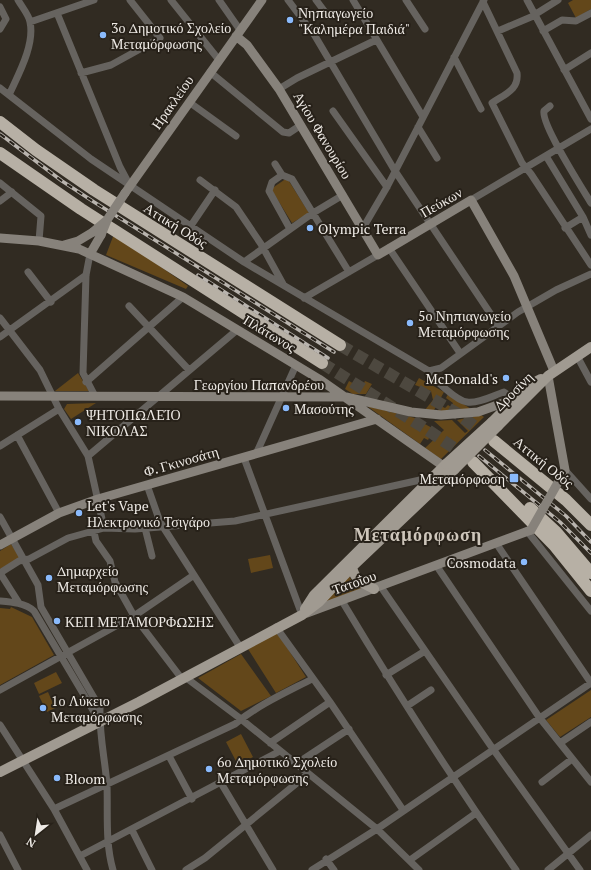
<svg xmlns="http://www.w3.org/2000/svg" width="591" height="870" font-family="'PT Serif',serif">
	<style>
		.green { fill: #63471a }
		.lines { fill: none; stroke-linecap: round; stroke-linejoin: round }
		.highway-tunnel { stroke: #4d483f; stroke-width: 12; stroke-dasharray: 12 6; stroke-linecap: butt }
		.street { stroke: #66635f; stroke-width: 7 }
		.secondary { stroke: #87827b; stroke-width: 9 }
		.primary { stroke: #a09a91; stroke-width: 10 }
		.highway { stroke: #b7b0a5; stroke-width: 12 }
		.rail-casing { stroke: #b9b4ae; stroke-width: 3.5 }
		.rail { stroke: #272119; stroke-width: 2; stroke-dasharray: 6; stroke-linecap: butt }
		.secondary-bridge { stroke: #87827b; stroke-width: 9 }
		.primary-bridge { stroke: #a09a91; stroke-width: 10 }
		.poi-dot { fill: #8abafc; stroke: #272119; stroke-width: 1.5 }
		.labels { text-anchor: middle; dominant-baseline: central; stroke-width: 4; stroke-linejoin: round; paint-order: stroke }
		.poi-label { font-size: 14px; fill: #eeeae5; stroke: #272119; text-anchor: start }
		.street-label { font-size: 14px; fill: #eeeae5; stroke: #272119 }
		.district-label { font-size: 18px; font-weight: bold; letter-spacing: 1px; fill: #cec6bb; stroke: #272119 }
	</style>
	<rect width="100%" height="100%" fill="#312b22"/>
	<!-- green -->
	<path class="green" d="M573,0H591V9L576,18L568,3Z
		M287,178L309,213L292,223L271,189Z
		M114,234L188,286L186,289L106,255Z
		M78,373L89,391H55Z
		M419,378L444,392L433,412L424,411L433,400L431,391L415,385Z
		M349,381L358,386L360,383L363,385L365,381L372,384L366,394H353L345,389Z
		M448,394L471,409L437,412L441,406L445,408L448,405L451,407L453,403L446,398Z
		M96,403L71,419L64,409L67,404Z
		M367,406L419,419L416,424L421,426L423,423L434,429L428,440L424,438L420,444Z
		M481,415L484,417L441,459L425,448L444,430L434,421L452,420L465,433L468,431L457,420Z
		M11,544L20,558L0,569V551Z
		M270,555L273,568L251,573L248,559Z
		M349,576L354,585L364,589L322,604Z
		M11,607L32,617L54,655L0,685V608L10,609Z
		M277,632L306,677L276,693L248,649Z
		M241,654L271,696L241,711L198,678Z
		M56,672L62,683L39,694L34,683Z
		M591,690V717L560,737L546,720Z
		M48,692L55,708L47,712L39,696Z
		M241,734L253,757L238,765L226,742Z"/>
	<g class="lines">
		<!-- highway-tunnel -->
		<path class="highway-tunnel" d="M340,345L458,414L490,438
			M322,363L423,427L469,458"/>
		<!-- street -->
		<path class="street" d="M171,0L219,60
			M219,0L240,30
			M288,0L315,36L395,171L498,325
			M316,0L328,16
			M353,0L423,117
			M406,0L425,29
			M527,0L591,119
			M483,2L517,73C519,90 505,94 492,103L522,163L531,174L591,265
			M0,7L6,19L0,29
			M57,13L120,167L129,184
			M30,22L94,0
			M498,31L531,17L558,0
			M543,31L562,20L576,21L591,13
			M454,57L481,109
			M564,70L591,53
			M210,72L283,132L289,133L301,125
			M81,73L111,65L160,38L130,0
			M0,88L91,159L244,262L429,371C433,379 457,401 467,402C478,404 494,395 504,392L514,399
			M279,89L297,78L376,40
			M9,95C18,75 35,45 30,22C29,15 22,7 18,0
			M189,102L236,136
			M550,106L544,111C541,124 582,188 591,203
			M333,111L387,187
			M418,127L437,158
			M546,156L583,217L591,235
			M275,164L282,175L292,179L349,272
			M282,175L272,182L269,191L290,229
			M200,180L236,207L261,244L283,284
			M0,183L41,216L39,241
			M471,200L591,129
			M0,201L12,192
			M190,227L215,190
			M363,228L387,187L484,0
			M565,228L583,217
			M389,248L460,353
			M90,254L86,275L83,373L95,396
			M244,262L313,213L343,195
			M28,272L51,302
			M304,298L378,255
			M129,306L189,370
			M0,318L40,370L59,409L88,456L104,528
			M0,337L86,275
			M577,356L591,382
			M429,371L441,368L518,312L556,290L591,274
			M86,382L183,297
			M17,435L59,513
			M0,446L59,409
			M256,454L296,365
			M88,456L237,330
			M244,458L302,615
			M565,470L591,499
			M147,485L160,522L240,647
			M0,517L38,585L41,607L100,708C99,734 105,759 107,785C108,813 105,842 113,870
			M145,528L152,556
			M527,531L591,611
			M94,532L96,541L110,561L115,582L134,616L182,679
			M496,543L591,683
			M436,565L539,717L591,782
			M0,573L19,561L29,559L68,538L104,528L135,529L235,521L420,480L426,484
			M0,573L19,603
			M381,587L493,749L580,870
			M0,601C12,602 25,603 34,611L100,722
			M342,601C397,693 455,783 516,870
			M276,627L330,702L403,810
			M386,675L425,651
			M185,677L241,719L377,829L419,870
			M0,690L134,616L194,575
			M407,706L431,690
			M0,725L54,809L87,870
			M270,743L330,702
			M560,743L591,722
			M169,756L192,799
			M296,764L349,729
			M542,782L572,759
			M221,783L273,870
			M54,809L235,724C258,705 285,693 312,679
			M132,830L152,870
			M0,835L18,870
			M80,856L280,751
			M326,859L334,870
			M410,860L476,813
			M186,870L205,858L308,774
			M312,870L377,829L591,683
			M548,870L591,835"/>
		<!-- secondary -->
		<path class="secondary" d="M236,36L247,45L279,89L378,255L471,200L514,276L554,371
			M125,193L262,0
			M0,238L39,241L79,249L183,297L319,379L449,470
			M64,245L78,241L93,232
			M90,254L101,235
			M548,376L565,470L560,479
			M0,396L346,397L411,412L441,415L478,412L514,399
			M0,545L59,513L98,499L377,419
			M307,613L531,530"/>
		<!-- primary -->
		<path class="primary" d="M492,422L528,386L541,379
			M498,426L548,376L591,347
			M352,567C355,581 363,583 374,589
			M305,609L314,595L446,464
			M0,772L139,702L302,615L319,602L352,567L454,470"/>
		<!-- highway -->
		<path class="highway" d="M0,122L36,150L94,190L340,345
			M0,153L81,209L322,363
			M494,441L566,500L591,525
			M473,462L554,545L591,591
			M530,508L556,532L591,573"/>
		<!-- rail casing -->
		<g class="rail-casing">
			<path id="rail" d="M0,134L62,181L94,202L334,352
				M198,275L328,358
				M485,450L566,516L591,542
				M479,456L560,522L591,553"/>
		</g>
		<!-- rail -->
		<use href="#rail" class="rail"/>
		<!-- secondary-bridge -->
		<path class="secondary-bridge" d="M93,232L106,221
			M101,235L107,220L125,193
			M531,530L560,479"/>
		<!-- primary-bridge -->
		<path class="primary-bridge" d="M446,464L492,422
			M454,470L498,426"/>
	</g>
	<!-- markers -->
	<g class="poi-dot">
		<circle cx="290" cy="20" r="4"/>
		<circle cx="103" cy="35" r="4"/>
		<circle cx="310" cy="228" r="4"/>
		<circle cx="410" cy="323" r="4"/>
		<circle cx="506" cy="378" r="4"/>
		<circle cx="286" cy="408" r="4"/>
		<circle cx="78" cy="422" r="4"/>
		<rect x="509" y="473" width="10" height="10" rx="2"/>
		<circle cx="79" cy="513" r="4"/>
		<circle cx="524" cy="562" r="4"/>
		<circle cx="49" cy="578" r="4"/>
		<circle cx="57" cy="621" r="4"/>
		<circle cx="43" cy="708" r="4"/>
		<circle cx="209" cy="769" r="4"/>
		<circle cx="57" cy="778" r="4"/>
	</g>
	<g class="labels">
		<!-- poi labels -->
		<g class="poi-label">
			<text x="298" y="12">Νηπιαγωγείο<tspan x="298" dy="16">"Καλημέρα Παιδιά"</tspan></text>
			<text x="111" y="27">3ο Δημοτικό Σχολείο<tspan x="111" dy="16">Μεταμόρφωσης</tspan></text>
			<text x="318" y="228">Olympic Terra</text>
			<text x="418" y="315">5ο Νηπιαγωγείο<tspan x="418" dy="16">Μεταμόρφωσης</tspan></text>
			<text x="498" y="378" text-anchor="end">McDonald's</text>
			<text x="294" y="408">Μασούτης</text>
			<text x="86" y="414">ΨΗΤΟΠΩΛΕΊΟ<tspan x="86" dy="16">ΝΙΚΟΛΑΣ</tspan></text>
			<text x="505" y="478" text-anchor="end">Μεταμόρφωση</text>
			<text x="87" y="505">Let's Vape<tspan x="87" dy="16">Ηλεκτρονικό Τσιγάρο</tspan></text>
			<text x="516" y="562" text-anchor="end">Cosmodata</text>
			<text x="57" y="570">Δημαρχείο<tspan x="57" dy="16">Μεταμόρφωσης</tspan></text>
			<text x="65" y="621">ΚΕΠ ΜΕΤΑΜΟΡΦΩΣΗΣ</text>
			<text x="51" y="700">1ο Λύκειο<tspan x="51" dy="16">Μεταμόρφωσης</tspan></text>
			<text x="217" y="761">6ο Δημοτικό Σχολείο<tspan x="217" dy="16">Μεταμόρφωσης</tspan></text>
			<text x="65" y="778">Bloom</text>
		</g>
		<!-- street labels -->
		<g class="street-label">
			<text transform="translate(172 102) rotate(-55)">Ηρακλείου</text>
			<text transform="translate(323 135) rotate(59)">Αγίου Φανουρίου</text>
			<text transform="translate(441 202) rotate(-30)">Πεύκων</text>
			<text transform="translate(176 225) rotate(32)">Αττική Οδός</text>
			<text transform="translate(270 333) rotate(31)">Πλάτωνος</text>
			<text x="259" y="384">Γεωργίου Παπανδρέου</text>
			<text transform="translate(513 391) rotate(-45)">Δροσίνη</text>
			<text transform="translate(181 461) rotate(-16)">Φ. Γκινοσάτη</text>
			<text transform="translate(544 462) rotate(39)">Αττική Οδός</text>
			<text transform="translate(354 582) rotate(-20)">Τατοΐου</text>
		</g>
		<!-- district labels -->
		<g class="district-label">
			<text x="418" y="534">Μεταμόρφωση</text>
		</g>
	</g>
	<!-- north arrow -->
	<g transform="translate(36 834) rotate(210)" stroke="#272119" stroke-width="3" paint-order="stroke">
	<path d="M0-3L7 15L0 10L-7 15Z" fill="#eeeae5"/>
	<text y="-6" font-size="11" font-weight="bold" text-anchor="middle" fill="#eeeae5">N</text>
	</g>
</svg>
